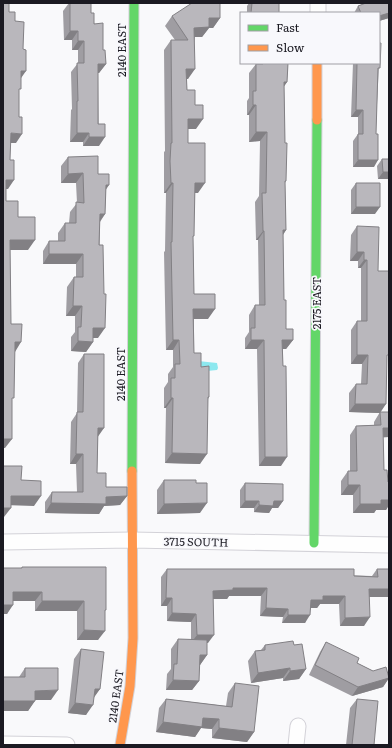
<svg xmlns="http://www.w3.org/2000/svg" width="392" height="748" font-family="Literata,serif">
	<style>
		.water { fill: #8de8ef }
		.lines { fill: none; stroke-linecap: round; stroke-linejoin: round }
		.street-casing { stroke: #d3d2d8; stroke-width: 17 }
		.fast-casing { stroke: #d3d2d8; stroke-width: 11 }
		.slow-casing { stroke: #d3d2d8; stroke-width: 11 }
		.street { stroke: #fefefe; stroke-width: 15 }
		.fast { stroke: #63d668; stroke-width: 9 }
		.slow { stroke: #ff974d; stroke-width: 9 }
		.wall { fill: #9f9da2 }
		.shaded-wall { fill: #828084 }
		.building { fill: #b9b7bc; stroke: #828084 }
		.labels { text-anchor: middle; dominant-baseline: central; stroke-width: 3.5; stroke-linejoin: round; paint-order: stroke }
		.street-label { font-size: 11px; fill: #1b1a22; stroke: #f8f8fc }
	</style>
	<rect width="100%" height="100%" fill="#f9f9fb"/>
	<!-- water -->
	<path class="water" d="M198,361L217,363L218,368L217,370L197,372Z"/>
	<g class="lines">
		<!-- street casing -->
		<g class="street-casing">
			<path id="street" d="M318,13V3
				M3,542L132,540L389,545
				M3,744L67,745
				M296,745L298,726"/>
		</g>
		<!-- fast casing -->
		<g class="fast-casing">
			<path id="fast" d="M132,471L134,3
				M314,543L317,120"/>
		</g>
		<!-- slow casing -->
		<g class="slow-casing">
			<path id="slow" d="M317,120V63
				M120,745L130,686L133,638L132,471"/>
		</g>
		<!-- street -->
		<use href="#street" class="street"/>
		<!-- fast -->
		<use href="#fast" class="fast"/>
		<!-- slow -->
		<use href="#slow" class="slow"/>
	</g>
	<!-- wall -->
	<path class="wall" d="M69,3H91V13L103,50L106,64L99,73H98L99,146H83V142H70L71,110L72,109L71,72L78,63V50H72V40H64L63,11Z
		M249,3H270L279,13H247V6Z
		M389,3V18L379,21V13H354L358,6Z
		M172,16L220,18L213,28H209L202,37H195L188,79H186L187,90L195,105L196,129H188V143L198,193H195L193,237L194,294L208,319H194V353L201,367L209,397L208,399L200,464L165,463L166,408H164V388L168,382V374L173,367V350H166L164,252L165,251L166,193H164V152L165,151L164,50L171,40H175L165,26Z
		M257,63H288L287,82L284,86L285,143L286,181L285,183L286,230L283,235L284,300L286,329L293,340L286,349H283L281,466H259L257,349H245V338L249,332V315L255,305H259L258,240H256L255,202L259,196L260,141L249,142V115H247V101L249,98V73L256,64H257Z
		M353,63H379L374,167H353V141L358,134V117H351Z
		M68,157L98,174L106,190L105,214L100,222L98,338H93V342L86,352L71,351V337L75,332V316H66L67,287L74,277H76V264H43V251L49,241H58V233L65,223H69L70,212L77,203L76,183H61V166Z
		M382,159L389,179H378L377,166Z
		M356,183L375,214H351V190Z
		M357,226L378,271L387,359L380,413L349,412V393L356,384H361L362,364H351V330L357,321H361V268H358V261H350L351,235Z
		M84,354L98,436L97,473L106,487L127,496L120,505L104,506L99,514L45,513V502L52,492H77L76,464H70L71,422L77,413L78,363Z
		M380,412L383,437L384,470L388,482H389V505L386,510H376L374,513H353V495H341V481L348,471H350V435L356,426L374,425V422Z
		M164,480L196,483L200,513L157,514V490Z
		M245,483L283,501L278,508H272L269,513L254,512V508H240V490Z
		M22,567L105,612L98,640H77V611H35V601H13L7,614H3Z
		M167,569L372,576L377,569H389V597H369L364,626H340L339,604H320L317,608H311L305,623H282L283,617L260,616L261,596H229L227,599H213L208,643H207V655L200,665H199V681L192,690H166L167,674L171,669V649L178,639L191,640V622L167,621V606H161V577Z
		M326,642L357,663L373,671L389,676V678L383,687L352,696L309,675L320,652Z
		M265,645H294L306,669L299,679L283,681V678L251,683L248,661L255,651L261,650Z
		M81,649L100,689L94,696L86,715L68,713L74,659Z
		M25,668L51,700H35L28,711H3V677H19Z
		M235,683L254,732L247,742L212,738V729L201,728L195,737L156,732L159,708L166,699L226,706L228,693Z
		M357,699L374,745H346L350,708Z"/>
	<!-- shaded-wall -->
	<path class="shaded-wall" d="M389,13V18L379,21V16Z
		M209,18H220L213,28H209L202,37H188L194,28Z
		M70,31H78L72,40H64Z
		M78,41H84L78,50H72Z
		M98,64H106L99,73H92Z
		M186,69H195L188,79H179Z
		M21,71H26L19,81Z
		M284,82H287L281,91Z
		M253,105H256L249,115H247Z
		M356,110H363L358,117H351Z
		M188,119H203L196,129H181Z
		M256,132H267L260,141L249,142Z
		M11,133L22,134L16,143H4Z
		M77,133H89L83,142H70Z
		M89,137H105L99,146H83Z
		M358,160H378L374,167H353Z
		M383,172H389V179H378Z
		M83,173L76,183H61L68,174Z
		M6,180H14L8,189H3Z
		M171,183H173L166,193H164Z
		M195,183H205L198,193H188Z
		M106,185H109L103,194Z
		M356,207H380L375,214H351Z
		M100,214H105L98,224Z
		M283,230H286L280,239Z
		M263,231H264L258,240H256Z
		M10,240H35L28,250H3Z
		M357,252H364L358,261H350Z
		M49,254H83L76,264H43Z
		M364,260H367L361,268H358Z
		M73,306H82L75,316H66Z
		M193,309H215L208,319H186Z
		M93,328H105L98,338H87Z
		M173,340H179L173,350H166Z
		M251,340H264L257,349H245Z
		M282,340H293L286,349H276Z
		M78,341L93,342L86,352L71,351Z
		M15,342H21L15,352Z
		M357,355H368L362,364H351Z
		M171,398H173L166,408H164Z
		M355,404H386L380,413L349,412Z
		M98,428H104L97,438Z
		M383,428H389V437L376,438Z
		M3,439H12L5,448H3Z
		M172,453L207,454L200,464L165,463Z
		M76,454H83L76,464H70Z
		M265,457H287L281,466H259Z
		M348,485H360L353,495H341Z
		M11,496H41L34,506L4,505Z
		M127,496L120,505L104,506L99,514L45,513L51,503L106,497Z
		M381,500H389V505L386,510H376L374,513H353L360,504Z
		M245,501H259L254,508H240Z
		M274,501H283L278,508H272L269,513L254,512L259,505Z
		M207,503L200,513L157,514L164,504Z
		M3,508H11L4,517H3Z
		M233,588H267L261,596H229L227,599H207L213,591Z
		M369,589H389V597H363Z
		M13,592H42L35,601H7Z
		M323,596H345L339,604H320L317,608H305L311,600Z
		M166,598H172L167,606H161Z
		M42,601H84L77,611H35Z
		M3,605H13L7,614H3Z
		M266,608L288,609L283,617L260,616Z
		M172,613L196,614L191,622L167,621Z
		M288,615H310L305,623H282Z
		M370,617L364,626H340L345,618Z
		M84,630L105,631L98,640H77Z
		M197,635H214L208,643H191Z
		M200,655H207L200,665H193Z
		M290,668L283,678L251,683L258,673Z
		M306,669L299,679L283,681L290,671Z
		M389,678L383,687L352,696L358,687Z
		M173,680L199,681L192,690H166Z
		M95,689H100L93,699Z
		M58,690L51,700H28L35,691Z
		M3,701H35L28,711H3Z
		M75,703L93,705L86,715L68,713Z
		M203,718L219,719L212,729L201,728L195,737L156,732L163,722Z
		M219,728L254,732L247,742L212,738Z"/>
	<!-- building -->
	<path class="building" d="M3,3H9V12H15V21L24,22L23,49L26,50V71H21V89H19V117H22V134L11,133L10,160H14V180H6V201H18V217H35V240H10L11,324H22L21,342H15L14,398H12V439H3V466H22L21,480L41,481V496H11V508H3Z
		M70,3H91V13H94V24L103,23V50H105L106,64H98V124H105V137H89V133H77V101H78L77,63H84V41H78V31H70Z
		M192,3H220V18H209V27L194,28L195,69H186L187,90H195V105H203V119H188V143H205V183H195L194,236H193L194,294H215V309H193L194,353H201V367L209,366V397H208L207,454L172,453L173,398H171V378H175V364H180L179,340H173L171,242H172L173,183H171L170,161L171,143H172L171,40H188L172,16Z
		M252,3H279V13H251Z
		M366,3H389V13L379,16V13H361L358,6Z
		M379,43H381L380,68H378L376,134H378V160H358V134H363V110H356L357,63H379Z
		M263,63H288L287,82H284L285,143H287L286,181H285L286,230H283L284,300H286V329H293V340H282L283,366H286L287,457H265L264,340H251V328H255V305H265L264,231H263L262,193H266L267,132H256V105H253V91H256V64H263Z
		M98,156V174H109V185H106L105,214H100L99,245H103L104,294H106L105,328H93V342L78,341V327H81L82,306H73L74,277H83V254H49V241H65V223H76V202L84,203L83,173L68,174V157Z
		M382,159H389V172H383Z
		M356,183H380V207H356Z
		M357,226L379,227L378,271H389V355H387L386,404H355L356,384H367L368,355H357V321H367V260H364V252H357Z
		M84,354H104V428H98L97,473H106V487H127V496L106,497V504L51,503L52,492H83V454H76L77,412H83Z
		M380,412H389V428H383L384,470H387L388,482H389V500H381V504H360V485H348V471H357L356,426L381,425Z
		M164,480H196V483H207V503L164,504Z
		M245,483L283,484V501H274L273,506L259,505V501H245Z
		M22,567H106V610H105V631L84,630V601H42V592H13V605H3V568H22Z
		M167,569H354V576L378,577L377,569H389V589H369L370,617L345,618V596H323V600H311L310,615H288V609L266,608L267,588H233V590L213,591L214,635H197L196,614L172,613V598H166Z
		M178,639L207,640V655H200L199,681L173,680L174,664H177Z
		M293,641L294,645L302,644L306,669L290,671V668L258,673L255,651L265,650V645Z
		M326,642L359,658L357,663L373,671L386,667L389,678L358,687L315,665Z
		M81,649L104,652L100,689H95L93,705L75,703Z
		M25,668H58V690L35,691V701H3V677H25Z
		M235,683L259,686L254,732L219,728V719L203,718L202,727L163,722L166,699L232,707Z
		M357,699L378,701L374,745H352Z"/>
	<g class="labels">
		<!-- street labels -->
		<g class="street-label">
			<text transform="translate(121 50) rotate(-90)">2140 EAST</text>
			<text transform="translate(316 303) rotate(-90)">2175 EAST</text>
			<text transform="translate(120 374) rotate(-90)">2140 EAST</text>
			<text transform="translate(196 541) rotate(1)">3715 SOUTH</text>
			<text transform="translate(115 696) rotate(-82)">2140 EAST</text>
		</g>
	</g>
	<!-- border -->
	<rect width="392" height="748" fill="none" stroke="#1b1a22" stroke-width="8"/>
	<!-- legend -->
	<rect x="240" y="12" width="140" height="52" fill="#f8f8fc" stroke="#a09fa5"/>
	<rect x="248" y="25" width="20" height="6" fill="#63d668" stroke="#a09fa5"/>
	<text x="276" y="32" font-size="12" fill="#1b1a22">Fast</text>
	<rect x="248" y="45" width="20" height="6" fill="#ff974d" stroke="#a09fa5"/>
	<text x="276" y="52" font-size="12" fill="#1b1a22">Slow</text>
</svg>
